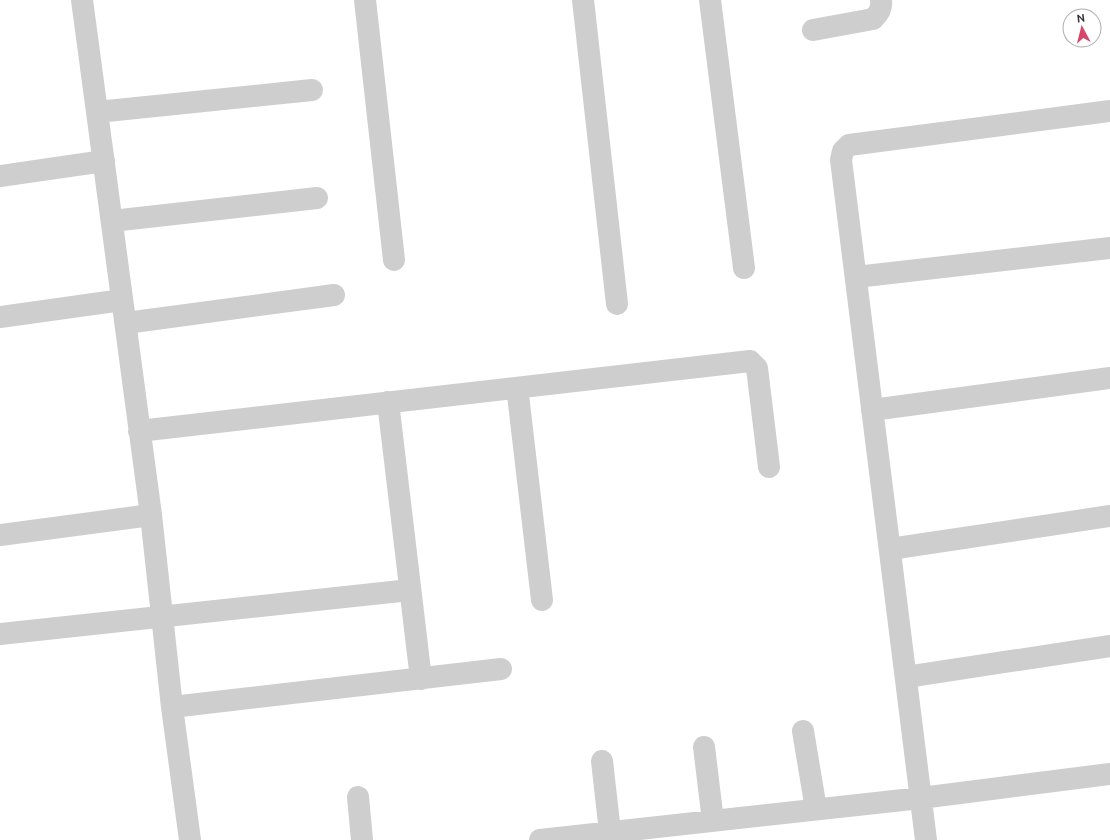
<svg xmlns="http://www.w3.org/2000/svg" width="1110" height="840" font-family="Ubuntu,sans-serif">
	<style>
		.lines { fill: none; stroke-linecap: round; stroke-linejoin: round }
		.minor { stroke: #cecece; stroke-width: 22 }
	</style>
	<rect width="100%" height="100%" fill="#fff"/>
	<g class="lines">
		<!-- minor -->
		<path class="minor" d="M365,0L394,260
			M583,0L617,304
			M710,0L744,268
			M813,30L873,19C879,13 882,9 881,0
			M97,112L312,90
			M0,176L104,161
			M112,221L317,198
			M856,277L1110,248
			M0,317L122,300
			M126,323L334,295
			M518,395L542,600
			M388,402L421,679
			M872,410L1110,378
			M139,431L750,361L757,368L769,467
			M151,515L172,707L190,840
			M0,535L151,515L82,0
			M890,549L1110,516
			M0,634L410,590
			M906,677L1110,646
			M172,707L501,669
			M803,731L816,809
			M704,747L713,821
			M602,761L610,832
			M358,797L362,840
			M540,840L921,798L1110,774
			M926,840L841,160L843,151L849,145L1110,111"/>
	</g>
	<!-- north arrow -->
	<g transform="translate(1082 28) rotate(353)"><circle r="19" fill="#ffffff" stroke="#adadad"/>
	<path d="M0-3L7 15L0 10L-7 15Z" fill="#d64669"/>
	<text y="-6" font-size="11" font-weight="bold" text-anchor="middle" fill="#313131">N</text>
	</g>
</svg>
